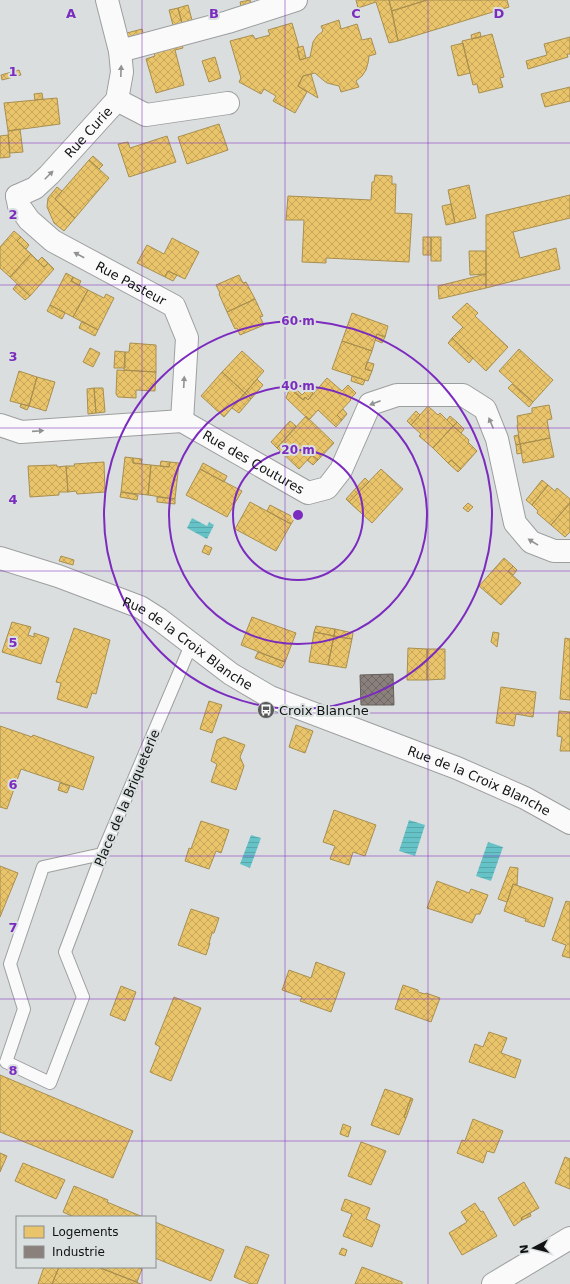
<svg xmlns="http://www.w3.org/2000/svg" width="570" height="1284" font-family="'DejaVu Sans',sans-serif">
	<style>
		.water { fill: url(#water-rules) }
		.homes { fill: url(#homes-cross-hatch); stroke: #a88f50 }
		.industry { fill: url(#industry-cross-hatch); stroke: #66605c }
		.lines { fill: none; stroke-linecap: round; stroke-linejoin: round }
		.lane-casing { stroke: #9d9f9f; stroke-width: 14 }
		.street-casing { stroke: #9d9f9f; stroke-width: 24 }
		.lane { stroke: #fafafa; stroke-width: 12 }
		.street { stroke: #fafafa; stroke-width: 22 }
		.oneway { fill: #919292 }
		.grid { fill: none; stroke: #7b2cbf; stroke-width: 1; stroke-opacity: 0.55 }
		.ring { fill: none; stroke: #7b2cbf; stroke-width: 2 }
		.labels { text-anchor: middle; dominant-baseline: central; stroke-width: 4; stroke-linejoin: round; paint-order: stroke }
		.street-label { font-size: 13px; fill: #111313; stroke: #dadfe0 }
		.poi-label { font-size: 13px; fill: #111313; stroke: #dadfe0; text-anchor: start }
		.grid-label { font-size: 13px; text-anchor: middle; font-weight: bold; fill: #7b2cbf; stroke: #dadfe0; stroke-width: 4; stroke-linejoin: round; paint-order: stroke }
		.centre { fill: #7b2cbf; stroke: #dadfe0; stroke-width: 2 }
		.ring-label { font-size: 12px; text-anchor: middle; font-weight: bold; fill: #7b2cbf; stroke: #dadfe0; stroke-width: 4; stroke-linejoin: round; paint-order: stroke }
	</style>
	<defs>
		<pattern id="water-rules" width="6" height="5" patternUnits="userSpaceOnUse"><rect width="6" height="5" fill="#65c3c8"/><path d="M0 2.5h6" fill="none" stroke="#57a7ab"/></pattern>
		<pattern id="homes-cross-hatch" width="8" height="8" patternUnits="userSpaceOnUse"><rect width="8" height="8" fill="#e9c46a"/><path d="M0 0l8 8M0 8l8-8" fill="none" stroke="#c7a85b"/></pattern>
		<pattern id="industry-cross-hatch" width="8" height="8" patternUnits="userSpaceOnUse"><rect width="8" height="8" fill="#8a817c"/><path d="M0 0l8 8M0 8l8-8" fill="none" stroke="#6f6864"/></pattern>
	</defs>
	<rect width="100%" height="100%" fill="#dbdedf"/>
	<!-- water -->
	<path class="water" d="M192,518L207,526L209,522L214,525L207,539L187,528Z
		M409,820L425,825L415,856L399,851Z
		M251,835L261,838L250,868L240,864Z
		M488,842L503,847L491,881L476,876Z"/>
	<!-- homes -->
	<path class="homes" d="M250,0L252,8L242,10L240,2Z
		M356,0H389L398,41L389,43L376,2L358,8Z
		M389,0H427L392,11Z
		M427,0H507L509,7L398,41L392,11Z
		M188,5L193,24L183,27L178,8Z
		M178,8L183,27L174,29L169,10Z
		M339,20L341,29L357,24L362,40L371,38L376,54L369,56L368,63L366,70L362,76L356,81L359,87L341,92L339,86L327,83L323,80L315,73L303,76L298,86L307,92L295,113L273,101L276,96L264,89L261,94L239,82L241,78L230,41L253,35L255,39L270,35L268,30L292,23L299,47L297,48L300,60L310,57L313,42L317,36L323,31L321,26Z
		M142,29L144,37L129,42L127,33Z
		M480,32L481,37L472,39L471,35Z
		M492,34L504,77L500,78L503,87L479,93L477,84L473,85L462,41Z
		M570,37V54H567L568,57L528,69L526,61L547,55L544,44Z
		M180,39L183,48L175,50L184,85L156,93L146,59L155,56L152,47Z
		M463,43L470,73L458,76L451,46Z
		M303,46L306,58L300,60L297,48Z
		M215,57L221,78L209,82L202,61Z
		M19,70L21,75L2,80L1,75Z
		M311,74L318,98L298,86L303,76Z
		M570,87V101L545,107L541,94Z
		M42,93L43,99L35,100L34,94Z
		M57,98L60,124L8,131L4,103Z
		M219,124L228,150L187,164L178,137Z
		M20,129L23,152L10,153L8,131Z
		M8,135L10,157L0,158V136Z
		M167,136L176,162L129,177L118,144L128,142L130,148Z
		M93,156L103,165L99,169L89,160Z
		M89,160L109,178L75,218L55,199Z
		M375,175L392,176V184H396L395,213L412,214L409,262L326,258V263L302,262L304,220H286L288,196L371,200L372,182H374Z
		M469,185L476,218L455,223L448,190Z
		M57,187L62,191L55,199L75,218L64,231L54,223L47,207L48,198Z
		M570,195V218L513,232L520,258L556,248L560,269L486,288V215Z
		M451,204L455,223L446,225L442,206Z
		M14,231L21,237L17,241L31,254L10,277L0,268V247Z
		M21,237L29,245L26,249L17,241Z
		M423,237H431V255H423Z
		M431,237H441V261H431Z
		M172,238L199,252L185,279L168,271L165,277L137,263L147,245L164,254Z
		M469,251H486V274L470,275Z
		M31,254L44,267L48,263L54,269L30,296L10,277Z
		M42,257L48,263L44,267L38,261Z
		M168,271L177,275L173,281L165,277Z
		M66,273L73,277L71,281L88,290L73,317L50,305Z
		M486,274V288L439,299L438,286Z
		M239,275L243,283L246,282L255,299L227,312L219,294L220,293L216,285Z
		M73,277L81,281L79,285L71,281Z
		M17,284L30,296L25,300L13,289Z
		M88,290L104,298L106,294L114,298L98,330L73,317Z
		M255,299L263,316L260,317L264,325L240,335L237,328L235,329L227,312Z
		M467,303L478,313L475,316L508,347L486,371L452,338L463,327L452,317Z
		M50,305L65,313L62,319L47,311Z
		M352,313L388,326L385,337L377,334L372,351L342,341Z
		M82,321L98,330L95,336L79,328Z
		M377,334L385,337L382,343L375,340Z
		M452,338L473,358L469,363L448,343Z
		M342,341L372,351L365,369L372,371L368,381L332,369Z
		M130,343L156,345V372L124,370L125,352H129Z
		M90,348L100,353L93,367L83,362Z
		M519,349L553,380L533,402L499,371Z
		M115,351L125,352V368H114Z
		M242,351L264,371L245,393L222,372Z
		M367,362L374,364L372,371L365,369Z
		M117,370L156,372L155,391L136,390V398L118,397L116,394Z
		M19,371L37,377L29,406L10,401Z
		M222,372L245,393L224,417L201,396Z
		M352,376L365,380L363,385L351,381Z
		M37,377L55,382L46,411L29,406Z
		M327,378L342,391L348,385L356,393L350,399L351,400L337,415L342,420L336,427L318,410L309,420L286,398L290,388L303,400L305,397L308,400Z
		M257,379L263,385L251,399L245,393Z
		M512,384L533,402L529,407L508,388Z
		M94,388H103L105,412L96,413Z
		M94,388L96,413L88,414L87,389Z
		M296,389L302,395L308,389L313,393L308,400L305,397L303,400L294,392Z
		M245,393L251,399L239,413L232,408Z
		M21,404L29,406L27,410L20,407Z
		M549,405L552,419L547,420L550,438L520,444L517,425H518L517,416L532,413V408Z
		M428,406L438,415L440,413L453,426L433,448L419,436L421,434L411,425Z
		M343,409L347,414L342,420L337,415Z
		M416,411L420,415L411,425L407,421Z
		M306,416L334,443L318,460L312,455L299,469L277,448Z
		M450,416L457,422L453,426L447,420Z
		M290,421L296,426L277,448L271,442Z
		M457,422L464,429L461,433L453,426Z
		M453,426L469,440L468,442L477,451L461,469L451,460L448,463L433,448Z
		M518,435L520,444L516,445L514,436Z
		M550,438L554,457L523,463L520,444Z
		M520,444L522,453L517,454L516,445Z
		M312,455L318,460L313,465L307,460Z
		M125,457L133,458V463L151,465L148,495L121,492Z
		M133,458L142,459L141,464L133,463Z
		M451,460L461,469L458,472L448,463Z
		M161,461L170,462L169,467L160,466Z
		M104,462L105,492L77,494L76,491L68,492L66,466H75L74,464Z
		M170,462L179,463L175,499L148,495L151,465L169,467Z
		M203,463L227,476L224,482L200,469Z
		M57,465V467L66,466L68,492H59V495L30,497L28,466Z
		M200,469L242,491L227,517L186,495Z
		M381,469L403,489L372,523L349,502Z
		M365,478L369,482L349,502L346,499Z
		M542,480L548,485L532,505L526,500Z
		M548,485L555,491L557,488L570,499V503L551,525L537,513L538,511L532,505Z
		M121,492L138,495L137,500L120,497Z
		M157,497L175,499V504L157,502Z
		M250,502L291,524L276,551L235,529Z
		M468,503L473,507L468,512L463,508Z
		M570,503V532L565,537L551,525Z
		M270,505L295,518L291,524L267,511Z
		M205,545L212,548L209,555L202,552Z
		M61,556L74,560L73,565L59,561Z
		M504,558L513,566L508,571L521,583L501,605L479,586Z
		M513,566L517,570L513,575L508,571Z
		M252,617L296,633L285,662L241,645Z
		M12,622L31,627L28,635L34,637V633L49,638L41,664L2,652Z
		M316,626L335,629L334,636L314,632Z
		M74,628L110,640L96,694L92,693L87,708L57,699L61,683L56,682Z
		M335,629L353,633L352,639L334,636Z
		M314,632L334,636L328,665L309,662Z
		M493,632L499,633L497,647L491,642Z
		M334,636L352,639L346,668L328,665Z
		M565,638L570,639V700L560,699Z
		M408,648L427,649V680H407Z
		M427,649H445V679L427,680Z
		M258,652L285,662L282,668L255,658Z
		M501,687L536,692L533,717L516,714L514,726L496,723Z
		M209,701L222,705L212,733L200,729Z
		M559,711L570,712V751H560L562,737L557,736Z
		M296,725L313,731L305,753L289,747Z
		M0,726L32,737L33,735L94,757L83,790L21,769L7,809L0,807Z
		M224,737L245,745L240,757L244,766L236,790L211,782L217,764L211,761L217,740Z
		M60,783L70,786L67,793L58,790Z
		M334,810L376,825L365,856L353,852L349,865L330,859L335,846L323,842Z
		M201,821L229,830L221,853L216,851L209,869L185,861L189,848L191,849Z
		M0,866L18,873L0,917Z
		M510,867L518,868L517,885L513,884L507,902L498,899Z
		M437,881L469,893L471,889L488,895L480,914H476L472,923L427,908Z
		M513,884L553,898L544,927L525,921L526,919L504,911Z
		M566,901L570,902V958L562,956L566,945L552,940Z
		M191,909L219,918L214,933H212L209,943H210L206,955L178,945Z
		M316,962L345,973L331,1012L300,1001L302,997L282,990L289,970L311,978Z
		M403,985L418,990V992L425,994L426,993L440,998L431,1022L395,1009Z
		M121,986L136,992L125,1021L110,1015Z
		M174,997L201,1008L171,1081L150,1072L160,1047L155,1044Z
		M489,1032L507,1038L501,1053L521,1060L515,1078L469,1062L475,1044L483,1047Z
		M0,1075L133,1131L113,1178L0,1132Z
		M385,1089L411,1098L404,1117L406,1118L399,1135L371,1125Z
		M411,1098L413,1099L406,1118L404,1117Z
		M473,1119L503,1131L494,1153L487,1151L483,1163L457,1153L462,1140L465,1141Z
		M343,1124L351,1127L348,1137L340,1134Z
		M361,1142L386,1151L371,1185L348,1176Z
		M0,1153L7,1156L0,1172Z
		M565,1157L570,1159V1189L555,1183Z
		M23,1163L65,1180L56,1199L15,1181Z
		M524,1182L539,1208L521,1218L522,1220L514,1226L498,1198Z
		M74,1186L108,1200L107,1202L143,1217H74L63,1212Z
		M345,1199L370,1208L366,1219L380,1225L372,1247L343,1236L352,1214L341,1210Z
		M475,1203L481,1212L483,1211L497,1236L462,1255L449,1233L467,1222L461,1212Z
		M530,1213L531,1216L522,1220L521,1218Z
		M155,1222L224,1250L211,1281L155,1258Z
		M246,1246L269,1255L257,1284H251L234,1277Z
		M342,1248L347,1250L345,1256L339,1254Z
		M44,1267H59L52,1284H38Z
		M59,1267H98L141,1284H52Z
		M98,1267H136L142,1269L137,1282Z
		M362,1267L402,1282V1284H355Z"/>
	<!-- industry -->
	<path class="industry" d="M393,674L394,705H361L360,675Z"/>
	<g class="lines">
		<!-- lane casing -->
		<g class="lane-casing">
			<path id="lane" d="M102,854L43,867L10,964L24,1009L6,1062L50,1083L83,997L65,952L102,854L191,645"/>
		</g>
		<!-- street casing -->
		<g class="street-casing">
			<g id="street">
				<path d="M120,51L228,22L296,0"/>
				<path d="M117,100L146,115L228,103"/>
				<path id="s1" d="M17,196L19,206L29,220L53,241L174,306L187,338L182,421"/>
				<path id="s2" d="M17,196L35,188L49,175L117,100L122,72L120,51L107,0"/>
				<path id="s3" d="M0,425L21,432L182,421L308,493L327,488L341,470L370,404L397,395H463L485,409L497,439L515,523L531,542L554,551H570"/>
				<path id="s4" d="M0,558L58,576L140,607L159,619L231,674L270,697L457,768L525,798L570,823"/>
				<path d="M493,1284L570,1238"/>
			</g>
		</g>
		<!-- lane -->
		<use href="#lane" class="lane"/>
		<!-- street -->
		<use href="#street" class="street"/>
	</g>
	<!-- one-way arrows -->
	<defs><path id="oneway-solid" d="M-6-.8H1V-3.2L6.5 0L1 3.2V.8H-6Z"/></defs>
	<g class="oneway">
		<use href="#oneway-solid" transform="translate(121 71) rotate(-88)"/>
		<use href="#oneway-solid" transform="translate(49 175) rotate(-45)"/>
		<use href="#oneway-solid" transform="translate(79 255) rotate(-152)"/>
		<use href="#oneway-solid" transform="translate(184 382) rotate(-87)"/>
		<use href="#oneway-solid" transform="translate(375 403) rotate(159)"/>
		<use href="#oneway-solid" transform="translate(491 423) rotate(-113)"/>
		<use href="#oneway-solid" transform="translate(38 431) rotate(-4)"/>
		<use href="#oneway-solid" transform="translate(533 542) rotate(-148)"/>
	</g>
	<!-- grid -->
	<path class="grid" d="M142,0V1217M285,0V1284M428,0V1284M0,143H570M0,285H570M0,428H570M0,571H570M0,713H570M0,856H570M0,999H570M0,1141H570M142,1267V1284"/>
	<!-- distance rings -->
	<g class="ring">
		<circle cx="298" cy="515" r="65"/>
		<circle cx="298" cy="515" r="129"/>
		<circle cx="298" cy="515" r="194"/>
	</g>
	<!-- icons -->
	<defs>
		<g id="bus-disc" transform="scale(0.9)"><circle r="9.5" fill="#585a5a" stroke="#dadfe0"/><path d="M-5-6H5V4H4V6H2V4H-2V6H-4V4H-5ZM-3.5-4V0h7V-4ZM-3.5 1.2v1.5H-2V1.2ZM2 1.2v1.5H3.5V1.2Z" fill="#fff"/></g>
	</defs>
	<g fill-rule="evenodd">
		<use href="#bus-disc" x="266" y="710"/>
	</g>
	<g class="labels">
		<!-- street labels -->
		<g class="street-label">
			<text stroke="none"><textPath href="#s2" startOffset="97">Rue Curie</textPath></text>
			<text stroke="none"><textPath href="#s1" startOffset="148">Rue Pasteur</textPath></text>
			<text stroke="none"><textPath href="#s3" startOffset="266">Rue des Coutures</textPath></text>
			<text stroke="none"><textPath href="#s4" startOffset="208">Rue de la Croix Blanche</textPath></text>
			<text stroke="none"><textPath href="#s4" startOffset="532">Rue de la Croix Blanche</textPath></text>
			<text transform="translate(127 798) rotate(-67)">Place de la Briqueterie</text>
		</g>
		<!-- poi labels -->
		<g class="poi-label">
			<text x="279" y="710">Croix Blanche</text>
		</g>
	</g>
	<g class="grid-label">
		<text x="71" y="18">A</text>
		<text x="214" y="18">B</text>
		<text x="356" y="18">C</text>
		<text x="499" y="18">D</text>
		<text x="13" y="76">1</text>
		<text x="13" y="219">2</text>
		<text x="13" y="361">3</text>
		<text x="13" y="504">4</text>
		<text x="13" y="647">5</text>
		<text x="13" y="789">6</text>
		<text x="13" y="932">7</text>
		<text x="13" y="1075">8</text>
	</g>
	<circle cx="298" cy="515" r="6" class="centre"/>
	<g class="ring-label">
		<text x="298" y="325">60 m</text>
		<text x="298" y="390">40 m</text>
		<text x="298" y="454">20 m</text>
	</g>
	<!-- legend -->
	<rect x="16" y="1216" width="140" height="52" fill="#dadfe0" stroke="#8a8d8e"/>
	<rect x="24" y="1226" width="20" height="12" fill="#e9c46a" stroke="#8a8d8e"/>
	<text x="52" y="1236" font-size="12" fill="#111313">Logements</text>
	<rect x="24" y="1246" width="20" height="12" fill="#8a817c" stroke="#8a8d8e"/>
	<text x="52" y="1256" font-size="12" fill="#111313">Industrie</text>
	<!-- north arrow -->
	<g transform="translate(534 1248) rotate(263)" stroke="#dadfe0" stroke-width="3" paint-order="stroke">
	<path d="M0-3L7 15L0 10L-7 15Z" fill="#111313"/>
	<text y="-6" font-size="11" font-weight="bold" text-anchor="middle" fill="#111313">N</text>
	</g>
</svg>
